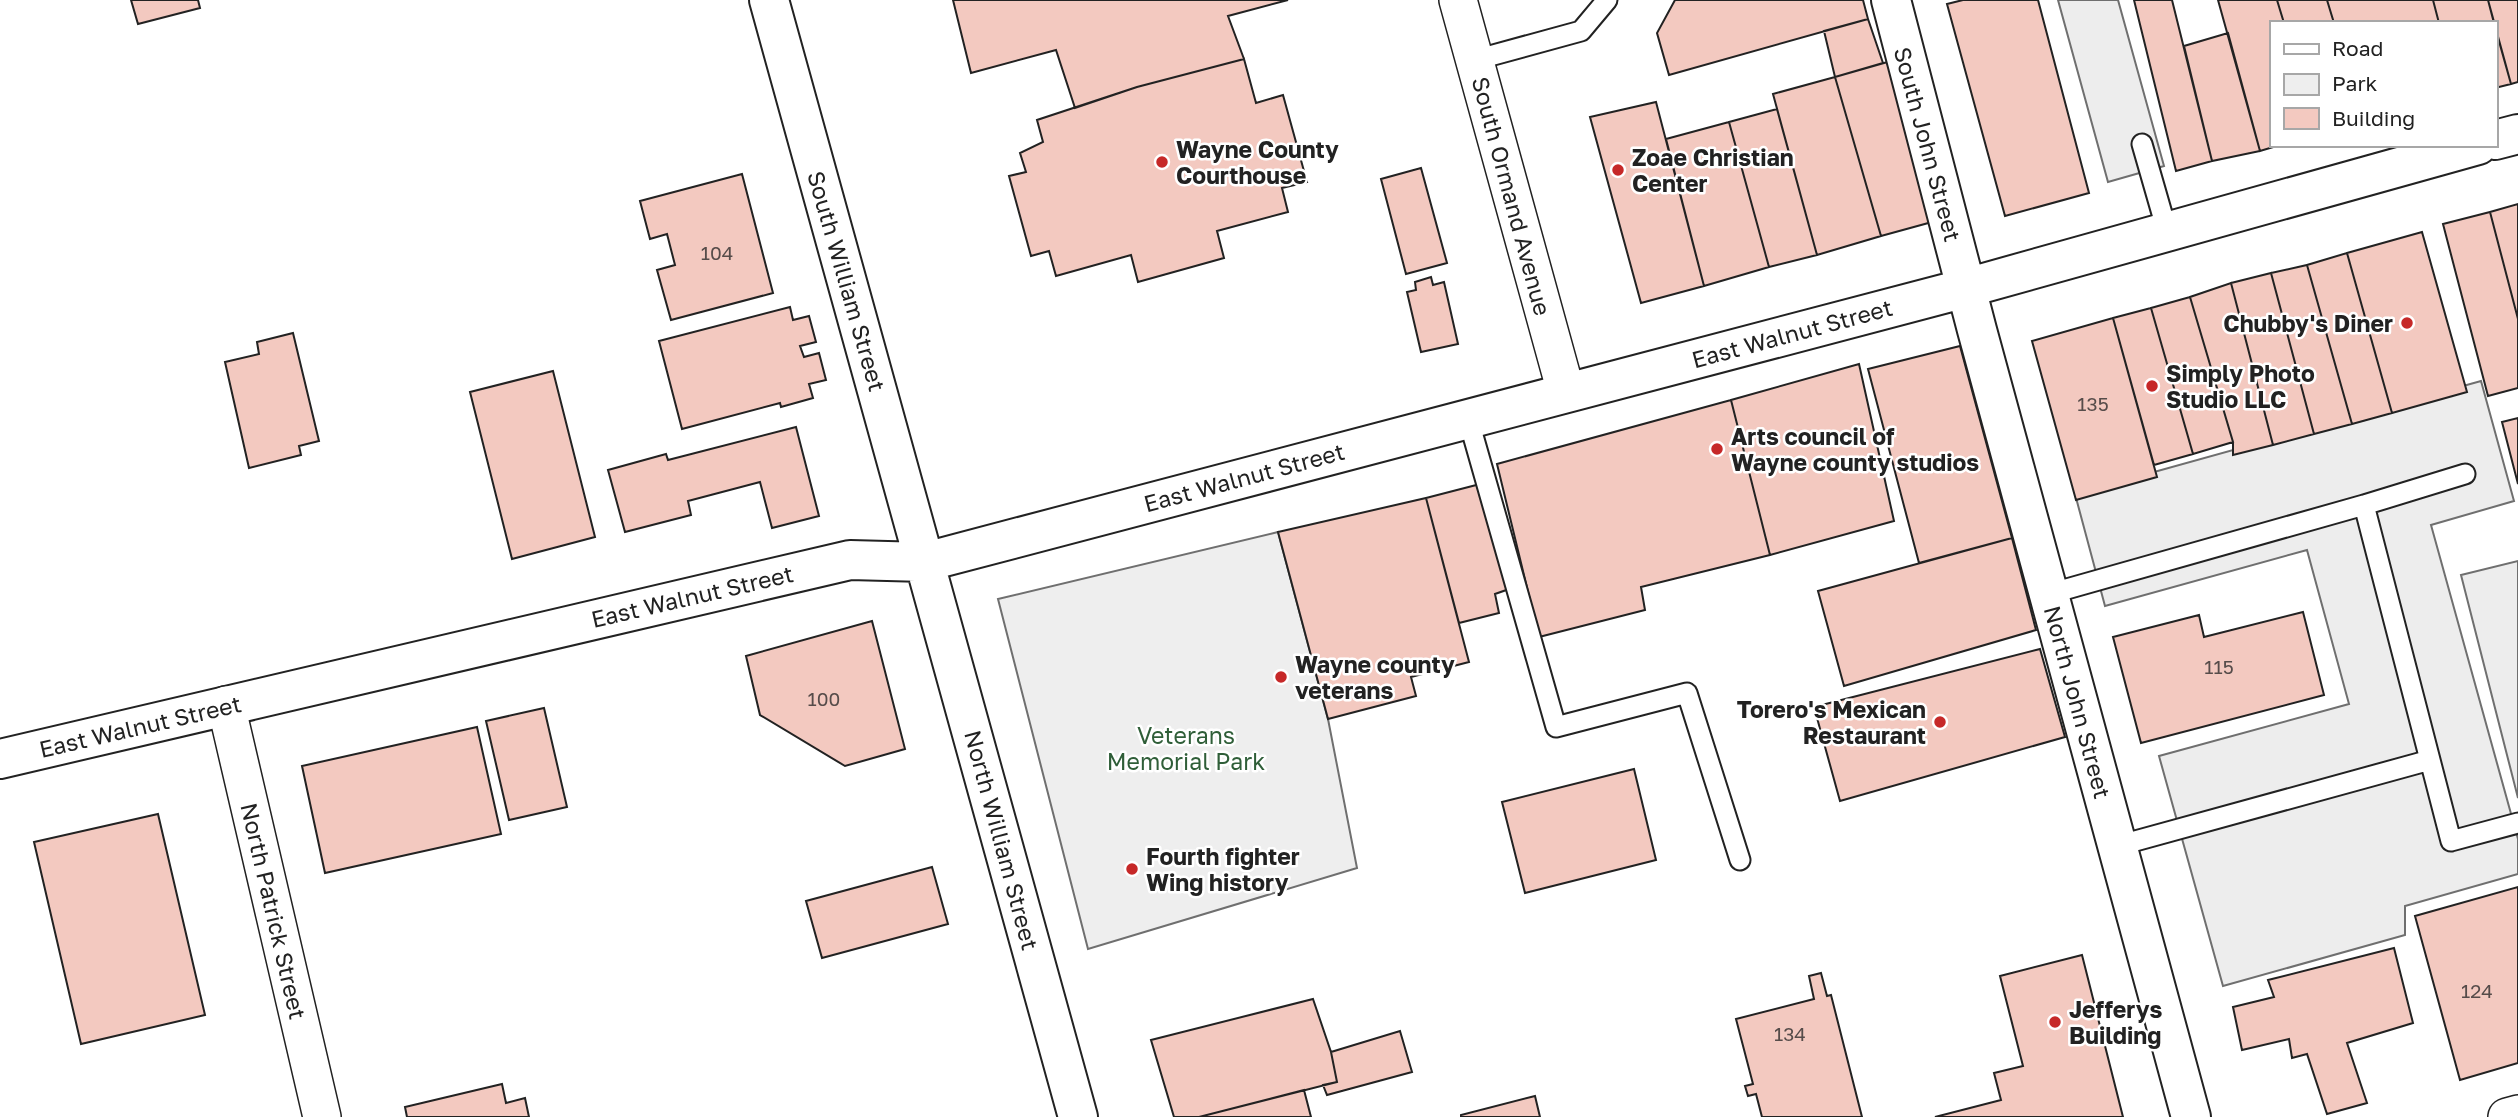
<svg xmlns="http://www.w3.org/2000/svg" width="2518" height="1117" font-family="'Golos Text',sans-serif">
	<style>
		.green { fill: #eee; stroke: #6f6f6f; stroke-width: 2 }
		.parking { fill: #ededed; stroke: #6f6f6f; stroke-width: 2 }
		.building { fill: #f3c9c0; stroke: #222; stroke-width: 2 }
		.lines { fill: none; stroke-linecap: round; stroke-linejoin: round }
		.service-casing { stroke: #222; stroke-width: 23 }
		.minor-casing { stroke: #222; stroke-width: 40 }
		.tertiary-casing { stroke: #222; stroke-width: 42 }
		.service { stroke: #fff; stroke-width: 19 }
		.minor { stroke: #fff; stroke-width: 37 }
		.tertiary { stroke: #fff; stroke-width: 38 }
		.poi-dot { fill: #c62828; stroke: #fff; stroke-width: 2.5 }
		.labels { text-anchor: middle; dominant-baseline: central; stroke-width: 5; stroke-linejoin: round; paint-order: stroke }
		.number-label { font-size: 19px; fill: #564c4a }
		.street-label { font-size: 23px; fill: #222; stroke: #fff }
		.poi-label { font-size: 23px; font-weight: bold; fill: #222; stroke: #fff; text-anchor: start }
		.park-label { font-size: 23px; fill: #2f5e38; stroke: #fff }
	</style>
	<rect width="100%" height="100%" fill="#fff"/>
	<!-- green -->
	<path class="green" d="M1278,532L1328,719L1357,868L1088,949L998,599Z"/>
	<!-- parking -->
	<path class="parking" d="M2058,0H2118L2164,166L2108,182Z
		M2481,381L2514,501L2431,525L2518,839V874L2405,906V935L2223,986L2159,756L2349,704L2307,550L2105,606L2075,494Z
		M2518,561V798L2461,575Z"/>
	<!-- building -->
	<path class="building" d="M131,0H198L200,8L138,24Z
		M953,0H1288L1228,16L1244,59L1137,87L1075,108L1056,50L971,73Z
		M1675,0H1863L1868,19L1669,75L1657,33Z
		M1963,0H2038L2089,193L2005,216L1947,4Z
		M2134,0H2172L2212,161L2176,171Z
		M2218,0H2277L2284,23H2271V145H2280L2260,151Z
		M2277,0H2327L2334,23H2284Z
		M2327,0H2433L2439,23H2334Z
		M2433,0H2488L2494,23H2439Z
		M2488,0H2518V82L2511,84Z
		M1868,19L1883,63L1835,77L1824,31Z
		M2495,27L2511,84L2495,88Z
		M2228,33L2260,151L2212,161L2184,46Z
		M1244,59L1256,103L1283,95L1307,182L1282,188L1288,212L1217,231L1224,258L1138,282L1131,255L1056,276L1049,251L1031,256L1009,176L1026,172L1020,153L1043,142L1037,120L1137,87Z
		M1891,61L1932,222L1881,236L1835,77Z
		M1835,77L1881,236L1817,255L1773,94Z
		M1656,102L1704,286L1641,303L1590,117Z
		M1777,109L1817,255L1769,267L1729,122Z
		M1729,122L1769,267L1704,286L1666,139Z
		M1421,168L1447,263L1406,274L1381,179Z
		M742,174L773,293L671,320L657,270L675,265L667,234L650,239L640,201Z
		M2518,204V319L2490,212Z
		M2490,212L2518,319V388L2488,396L2443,224Z
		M2422,232L2467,392L2392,413L2347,253Z
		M2347,253L2392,413L2352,424L2307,265Z
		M2307,265L2352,424L2314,434L2271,273Z
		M2271,273L2314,434L2273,445L2231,283Z
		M1431,277L1433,285L1444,282L1458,344L1421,352L1407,292L1416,290L1415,282Z
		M2231,283L2273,445L2233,455V442L2190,297Z
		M2190,297L2233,442L2193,454L2151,308Z
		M790,307L793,320L809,316L816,342L800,346L804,357L819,353L826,380L809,384L813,398L781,407L780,403L682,429L659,341Z
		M2151,308L2193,454L2154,465L2113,318Z
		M2113,318L2157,477L2076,500L2032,341Z
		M293,333L319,441L299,446L301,455L249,468L225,362L259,354L257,342Z
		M1960,346L2012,538L1919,563L1868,369Z
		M1859,364L1894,521L1770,555L1731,400Z
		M553,371L595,537L512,559L470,392Z
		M1731,400L1770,555L1641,587L1645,610L1539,637L1497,464Z
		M2518,418V484L2502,422Z
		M796,427L819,516L772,528L760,482L688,501L691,515L625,532L608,470L666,454L668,460Z
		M1484,483L1512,588L1495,594L1499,613L1459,623L1426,498Z
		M1426,498L1469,662L1411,677L1416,696L1328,719L1278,532Z
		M2012,538L2036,630L1844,686L1818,591Z
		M2303,612L2324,695L2141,743L2113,637L2199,615L2204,637Z
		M872,621L905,749L845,766L760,715L746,656Z
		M2040,649L2065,737L1840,801L1814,707Z
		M544,708L567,807L509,820L486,721Z
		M477,727L501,834L325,873L302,766Z
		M1634,769L1656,860L1525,893L1502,802Z
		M158,814L205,1015L81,1044L34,842Z
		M932,867L948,924L822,958L806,901Z
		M2518,887V1063L2460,1080L2415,916Z
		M2394,948L2413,1023L2347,1043L2367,1103L2327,1114L2307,1054L2292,1058L2289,1039L2242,1050L2233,1007L2274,997L2268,980Z
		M2082,955L2123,1117H1935L2001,1100L1994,1073L2023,1066L2000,976Z
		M1821,973L1827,996L1831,995L1862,1117H1762L1756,1094L1748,1096L1745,1086L1753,1084L1736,1019L1814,999L1809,976Z
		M1313,999L1331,1052L1337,1082L1199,1117H1174L1151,1040Z
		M1400,1031L1412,1072L1327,1095L1323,1085L1337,1082L1331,1052Z
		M502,1084L506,1103L525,1098L529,1117H407L405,1107Z
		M1304,1090L1311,1117H1199Z
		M1535,1096L1540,1117H1461V1115Z"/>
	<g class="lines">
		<!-- service casing -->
		<g class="service-casing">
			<path id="service" d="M1475,60L1581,31L1607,0
				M2142,144L2167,231
				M1468,418L1556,727L1687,693L1740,860
				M2364,505L2465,474
				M2049,594L2364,505L2451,841L2518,823
				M2117,846L2430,760"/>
		</g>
		<!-- minor casing -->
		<g class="minor-casing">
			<path id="minor" d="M1458,0L1566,392
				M226,705L322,1117
				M2507,1117L2518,1114"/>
		</g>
		<!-- tertiary casing -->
		<g class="tertiary-casing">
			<path id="tertiary" d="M769,0L1078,1117
				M1891,0L1977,330L2191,1117
				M2495,140L2518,134
				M0,759L850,560L925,562L1966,288L2478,145"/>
		</g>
		<!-- service -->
		<use href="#service" class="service"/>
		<!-- minor -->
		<use href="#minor" class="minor"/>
		<!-- tertiary -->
		<use href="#tertiary" class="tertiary"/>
	</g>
	<!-- markers -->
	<g class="poi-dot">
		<circle cx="1162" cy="162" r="7"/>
		<circle cx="1618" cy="170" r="7"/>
		<circle cx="2407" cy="323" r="7"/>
		<circle cx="2152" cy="386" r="7"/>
		<circle cx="1717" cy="449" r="7"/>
		<circle cx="1281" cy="677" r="7"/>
		<circle cx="1940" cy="722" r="7"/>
		<circle cx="1132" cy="869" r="7"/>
		<circle cx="2055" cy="1022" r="7"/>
	</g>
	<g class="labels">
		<!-- number labels -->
		<g class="number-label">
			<text x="717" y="252">104</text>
			<text x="2093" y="403">135</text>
			<text x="2219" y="666">115</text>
			<text x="824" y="698">100</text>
			<text x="2477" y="990">124</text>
			<text x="1790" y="1033">134</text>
		</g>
		<!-- street labels -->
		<g class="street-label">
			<text transform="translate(1928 144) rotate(75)">South John Street</text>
			<text transform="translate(1512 196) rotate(75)">South Ormand Avenue</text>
			<text transform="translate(847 281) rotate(74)">South William Street</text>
			<text transform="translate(1792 333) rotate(-15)">East Walnut Street</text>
			<text transform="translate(1244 477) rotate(-15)">East Walnut Street</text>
			<text transform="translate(692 596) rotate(-13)">East Walnut Street</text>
			<text transform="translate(2078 702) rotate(75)">North John Street</text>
			<text transform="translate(140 726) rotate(-13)">East Walnut Street</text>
			<text transform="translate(1002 840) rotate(75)">North William Street</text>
			<text transform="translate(274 911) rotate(77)">North Patrick Street</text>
		</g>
		<!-- poi labels -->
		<g class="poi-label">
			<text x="1176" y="149">Wayne County<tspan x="1176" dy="26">Courthouse</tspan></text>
			<text x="1632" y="157">Zoae Christian<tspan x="1632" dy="26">Center</tspan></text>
			<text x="2393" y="323" text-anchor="end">Chubby's Diner</text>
			<text x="2166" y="373">Simply Photo<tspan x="2166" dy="26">Studio LLC</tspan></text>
			<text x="1731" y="436">Arts council of<tspan x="1731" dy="26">Wayne county studios</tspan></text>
			<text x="1295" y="664">Wayne county<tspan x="1295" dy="26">veterans</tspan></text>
			<text x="1926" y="709" text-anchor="end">Torero's Mexican<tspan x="1926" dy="26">Restaurant</tspan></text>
			<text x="1146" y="856">Fourth fighter<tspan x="1146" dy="26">Wing history</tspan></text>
			<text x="2069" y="1009">Jefferys<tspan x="2069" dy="26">Building</tspan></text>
		</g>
		<!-- park labels -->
		<g class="park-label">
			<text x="1186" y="735">Veterans<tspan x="1186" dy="26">Memorial Park</tspan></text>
		</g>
	</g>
	<!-- legend -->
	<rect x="2270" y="21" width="228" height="126" fill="#ffffff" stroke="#a7a7a7" stroke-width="2"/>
	<rect x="2284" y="44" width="35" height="10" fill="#ffffff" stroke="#a7a7a7" stroke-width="2"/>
	<text x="2332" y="56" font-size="21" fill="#222222">Road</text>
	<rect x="2284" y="74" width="35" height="21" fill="#eeeeee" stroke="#a7a7a7" stroke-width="2"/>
	<text x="2332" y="91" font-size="21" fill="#222222">Park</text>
	<rect x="2284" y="108" width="35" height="21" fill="#f3c9c0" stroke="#a7a7a7" stroke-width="2"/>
	<text x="2332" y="126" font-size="21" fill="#222222">Building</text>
</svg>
